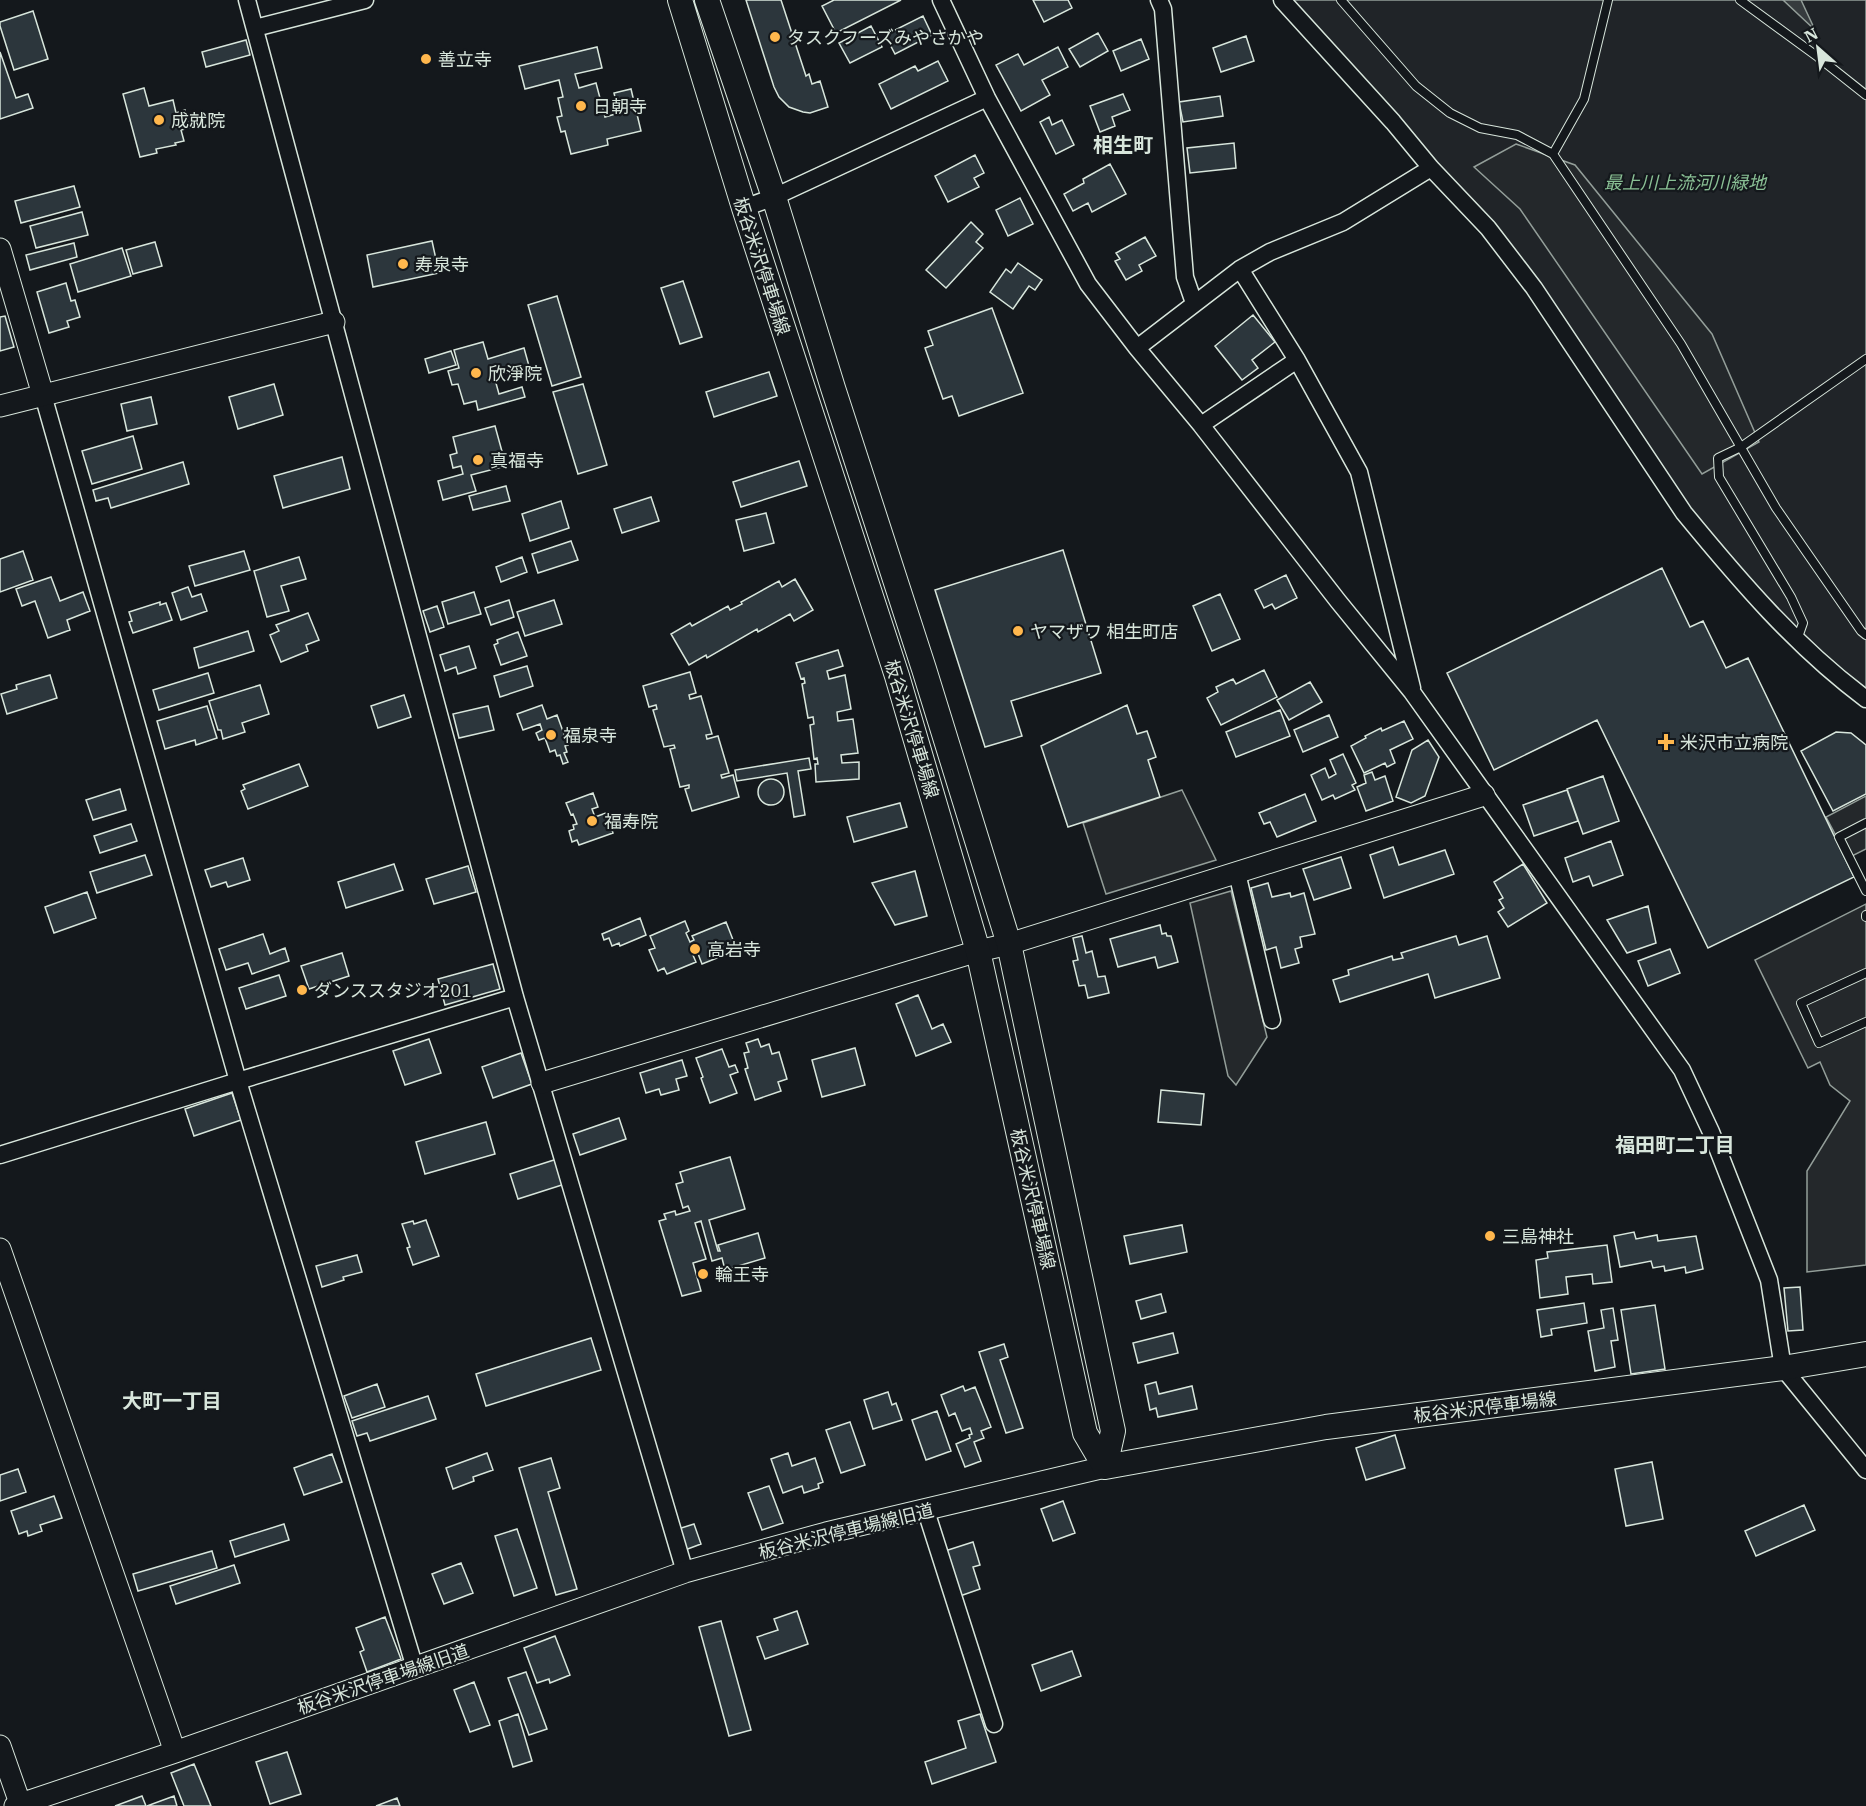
<svg xmlns="http://www.w3.org/2000/svg" width="1866" height="1806" font-family="'IBM Plex Serif','Noto Sans JP',serif">
	<style>
		.green { fill: #202428; stroke: #939e99; stroke-width: 1.5 }
		.parking { fill: #24282b; stroke: #939e99; stroke-width: 1.5 }
		.water { fill: #363b3e; stroke: #939e99; stroke-width: 1.5 }
		.building { fill: #2c363c; stroke: #d8e6dc; stroke-width: 1.5 }
		.lines { fill: none; stroke-linecap: round; stroke-linejoin: round }
		.service-casing { stroke: #d8e6dc; stroke-width: 10 }
		.minor-casing { stroke: #d8e6dc; stroke-width: 19 }
		.tertiary-casing { stroke: #d8e6dc; stroke-width: 23 }
		.secondary-casing { stroke: #d8e6dc; stroke-width: 26 }
		.service { stroke: #14181c; stroke-width: 8 }
		.minor { stroke: #14181c; stroke-width: 16 }
		.tertiary { stroke: #14181c; stroke-width: 21 }
		.secondary { stroke: #14181c; stroke-width: 24 }
		.poi-dot { fill: #ffb74d; stroke: #14181c; stroke-width: 2 }
		.labels { text-anchor: middle; dominant-baseline: central; stroke-width: 4.5; stroke-linejoin: round; paint-order: stroke }
		.poi-label { font-size: 18px; fill: #d8e6dc; stroke: #14181c; text-anchor: start }
		.park-label { font-size: 18px; font-style: italic; fill: #8ac095; stroke: #14181c }
		.street-label { font-size: 18px; fill: #d8e6dc; stroke: #14181c }
		.neighbourhood-label { font-size: 20px; font-weight: bold; fill: #d8e6dc; stroke: #14181c }
	</style>
	<rect width="100%" height="100%" fill="#14181c"/>
	<!-- green -->
	<path class="green" d="M1290,0H1866V691L1844,675L1776,610L1688,510L1537,285Z"/>
	<!-- parking -->
	<path class="parking" d="M1516,144L1575,165L1712,334L1759,442L1702,474L1520,209L1474,167Z
		M1182,790L1216,860L1106,894L1083,823Z
		M1866,796V849L1848,858L1826,817Z
		M1231,891L1267,1037L1236,1085L1228,1076L1190,903Z
		M1866,904V1265L1807,1272V1171L1850,1101L1830,1085L1820,1062L1808,1068L1755,960Z"/>
	<!-- water -->
	<path class="water" d="M1783,0H1801L1815,30Z"/>
	<!-- building -->
	<path class="building" d="M746,0H781L806,76L809,74L812,84L820,81L828,107L810,113L803,112L789,107L779,97L774,87Z
		M834,0H901L836,33L822,6Z
		M1033,0H1068L1072,8L1044,22Z
		M33,11L48,59L14,70L0,26V22Z
		M923,16L932,35L895,54L885,35Z
		M871,26L882,47L850,63L839,43Z
		M1098,33L1108,51L1080,67L1069,49Z
		M1246,36L1254,61L1221,72L1213,48Z
		M1141,39L1149,59L1121,71L1113,51Z
		M246,40L250,55L206,67L202,52Z
		M597,47L602,68L575,74L579,88L596,83L605,117L619,113L614,93L631,89L641,131L607,139L608,145L571,154L565,131L561,132L557,117L562,116L558,98L563,97L559,80L525,89L519,66Z
		M1058,47L1068,67L1042,80L1050,95L1021,111L996,65L1018,54L1024,65Z
		M0,52L16,98L28,94L33,108L0,119Z
		M938,61L948,81L891,109L879,84L915,66L918,71Z
		M144,88L149,106L173,100L176,113L185,110L189,128L181,130L184,141L175,143L176,145L156,149L157,153L140,157L123,94Z
		M1123,94L1130,110L1112,117L1115,126L1100,132L1090,106Z
		M1220,96L1223,116L1183,122L1179,102Z
		M1049,117L1052,125L1062,120L1074,145L1056,154L1040,122Z
		M1234,143L1236,168L1190,173L1187,148Z
		M975,155L984,173L974,178L979,187L948,202L935,176Z
		M1110,164L1126,194L1092,212L1088,203L1073,211L1064,194L1084,183L1083,179Z
		M74,186L80,207L21,223L15,201Z
		M1020,198L1033,224L1008,236L996,210Z
		M82,212L88,235L36,248L30,226Z
		M971,222L983,234L976,242L983,248L946,288L926,270Z
		M1145,237L1156,256L1139,265L1142,271L1126,280L1115,261L1120,259L1116,253Z
		M432,241L439,273L373,287L367,255Z
		M155,242L162,266L133,274L126,250Z
		M74,243L77,257L30,270L26,255Z
		M122,248L131,276L78,292L70,264Z
		M1018,263L1042,280L1035,290L1029,286L1013,309L990,292L1006,269L1011,273Z
		M683,281L702,337L680,344L661,288Z
		M66,283L71,301L75,300L80,317L67,321L69,327L49,333L37,292Z
		M557,296L581,377L552,386L528,305Z
		M992,308L1023,393L959,416L952,396L943,399L925,348L933,345L928,331Z
		M1253,315L1275,342L1252,360L1258,368L1242,380L1215,346Z
		M5,316L14,347L0,351V317Z
		M483,342L488,359L524,348L529,366L494,376L499,394L522,387L525,397L478,410L476,401L464,404L458,384L452,385L448,371L459,368L454,350Z
		M451,351L456,365L429,373L425,359Z
		M769,372L777,396L714,417L706,392Z
		M274,384L283,415L238,429L229,397Z
		M583,384L607,465L578,474L553,392Z
		M151,397L157,424L127,431L121,404Z
		M495,426L506,466L471,475L476,491L443,500L438,481L463,474L461,466L453,468L450,455L457,453L453,437Z
		M133,436L142,469L92,484L82,451Z
		M342,457L350,489L283,508L274,476Z
		M799,461L807,486L741,507L733,482Z
		M183,462L189,484L111,508L108,498L96,501L93,490Z
		M506,486L510,501L473,510L469,496Z
		M651,497L659,521L622,533L614,509Z
		M561,501L569,528L530,541L522,514Z
		M766,513L774,543L744,551L736,520Z
		M571,541L578,560L538,573L532,554Z
		M1063,550L1101,673L1011,701L1022,736L985,747L935,590Z
		M23,551L33,580L0,592V559Z
		M244,551L250,570L195,586L189,566Z
		M299,557L306,579L281,586L289,611L267,617L254,571Z
		M522,557L527,572L501,582L496,567Z
		M1662,568L1690,627L1703,621L1726,668L1748,658L1854,877L1708,948L1597,720L1494,770L1447,673Z
		M1286,575L1297,598L1275,609L1272,604L1264,608L1255,590Z
		M51,577L60,601L83,592L90,611L67,620L70,630L48,638L35,601L22,606L16,589Z
		M795,579L813,610L794,621L790,614L758,632L757,629L707,658L706,655L689,665L671,634L690,623L692,626L728,606L730,610L742,604L741,602L779,581L782,587Z
		M188,587L192,597L201,594L207,611L181,620L172,593Z
		M474,592L481,614L448,624L442,602Z
		M1220,594L1240,639L1212,651L1193,606Z
		M509,600L514,617L491,625L485,608Z
		M554,600L562,624L525,636L517,612Z
		M160,602V605L166,603L172,620L133,633L129,622L132,621L129,612Z
		M437,606L444,627L430,632L423,611Z
		M308,613L319,640L306,645L308,651L281,662L270,635L279,631L276,625Z
		M248,631L254,651L199,668L194,648Z
		M518,632L527,656L501,665L494,645L498,643L497,640Z
		M469,646L476,668L458,674L456,667L445,671L440,655Z
		M838,650L843,666L827,671L829,679L845,675L851,709L837,712L838,721L853,719L858,753L841,755L842,763L859,762V779L816,782L815,764H818L817,758L814,759L810,725L814,724L813,717L808,718L802,684L805,683L804,678L801,679L796,663Z
		M527,666L533,686L500,697L494,676Z
		M1264,670L1277,697L1221,725L1207,698L1218,692L1216,687L1233,679L1236,684Z
		M690,672L696,693L689,695L690,699L701,696L712,734L706,735L707,739L718,736L729,773L721,775L722,778L733,775L739,797L692,811L685,789L689,788V785L680,787L670,749L675,748L674,745L664,747L653,710L657,709L656,705L649,707L643,686Z
		M208,673L214,693L159,710L153,690Z
		M50,675L57,698L7,714L1,694L17,689L16,685Z
		M1310,682L1322,702L1289,720L1277,700Z
		M260,685L269,714L242,723L245,732L223,739L221,730H218L209,701Z
		M404,695L411,717L378,728L371,706Z
		M542,705L547,719L557,715L568,745L565,746L567,752L564,753L568,762L563,764L560,755L557,756L555,750L550,752L545,738L539,740L536,733L542,730L540,724L523,730L517,714Z
		M1127,705L1137,734L1147,731L1156,757L1148,760L1160,797L1068,827L1041,746Z
		M207,706L217,738L196,745L195,740L165,749L157,721Z
		M488,706L494,730L459,738L453,714Z
		M1280,710L1290,736L1236,757L1226,732Z
		M1329,715L1338,737L1303,752L1294,730Z
		M1404,721L1413,739L1390,750L1395,763L1387,767L1385,763L1364,773L1351,746L1366,738L1365,736L1381,728L1382,731Z
		M1836,732L1851,733L1866,745V794L1833,811L1801,751Z
		M1428,740L1439,757L1425,796L1411,803L1396,797L1412,750Z
		M1343,754L1356,783L1352,785L1355,790L1335,799L1333,795L1322,800L1311,775L1325,768L1329,778L1336,774L1330,760Z
		M809,758L811,769L798,771L805,815L794,817L787,773L737,781L735,770Z
		M299,764L308,786L248,809L241,791L245,789L243,785Z
		M1372,772L1375,780L1385,776L1393,801L1366,811L1357,787L1366,783L1364,775Z
		M1603,776L1619,821L1583,834L1567,789Z
		M758 792a13 13 0 1 1 26 0a13 13 0 1 1-26 0Z
		M120,789L126,810L93,820L86,800Z
		M1567,790L1578,821L1534,836L1523,805Z
		M593,793L598,807L592,809L595,817L606,813L613,833L579,845L577,840L572,842L569,831L574,829L573,825L577,824L573,814L571,815L566,803Z
		M1305,794L1316,821L1277,837L1270,822L1264,824L1259,813Z
		M900,803L907,827L854,842L847,817Z
		M131,824L137,841L100,853L94,836Z
		M1611,841L1623,875L1593,886L1589,876L1573,882L1565,858Z
		M1393,847L1399,865L1445,850L1454,874L1384,898L1370,855Z
		M145,855L152,875L97,893L90,872Z
		M1341,857L1351,888L1314,900L1303,869Z
		M243,858L250,880L228,887L226,882L211,887L205,870Z
		M394,864L403,890L346,908L338,882Z
		M1523,864L1547,903L1508,927L1498,912L1504,908L1499,900L1503,898L1494,882Z
		M468,866L476,892L434,904L426,879Z
		M915,871L927,916L895,925L872,883Z
		M1268,883L1272,897L1290,893L1291,897L1304,893L1315,934L1300,937L1302,947L1295,949L1299,963L1281,968L1276,947L1266,950L1251,888Z
		M87,892L96,918L54,933L45,907Z
		M1648,906L1656,943L1627,953L1607,920Z
		M640,918L646,935L620,946L619,943L612,946L609,938L604,940L602,934Z
		M685,921L689,931L686,933L690,942L694,940L692,936L726,922L737,950L702,964L697,951L692,953L696,962L667,974L664,968L658,971L649,950L655,948L650,936Z
		M1160,925L1162,934L1166,933L1167,936H1171L1178,962L1158,968L1155,957L1118,967L1110,939Z
		M263,934L270,954L285,948L289,961L252,974L248,963L226,970L219,949Z
		M1082,936L1086,953L1092,951L1098,977L1105,976L1109,993L1088,998L1085,985L1079,986L1073,961L1078,960L1073,938Z
		M1456,936L1459,945L1487,936L1500,978L1435,998L1428,974L1340,1002L1333,980L1349,975L1348,970L1392,956L1393,960L1403,958L1401,953Z
		M1670,949L1680,973L1648,986L1638,961Z
		M342,953L349,976L309,989L301,966Z
		M493,964L500,989L445,1005L438,979Z
		M279,975L286,996L246,1009L239,988Z
		M918,995L932,1029L943,1024L951,1042L916,1056L896,1004Z
		M429,1039L441,1073L405,1085L393,1051Z
		M758,1039L761,1047L769,1044L772,1054L779,1052L787,1079L778,1082L781,1091L755,1100L745,1069L748,1068L744,1053L749,1052L746,1043Z
		M855,1048L865,1085L822,1097L812,1060Z
		M722,1049L729,1067L735,1065L738,1072L730,1075L737,1093L710,1103L701,1078L703,1077L696,1058Z
		M521,1053L532,1084L493,1098L482,1067Z
		M682,1060L687,1076L676,1079L679,1090L661,1095L659,1089L646,1093L640,1073Z
		M1161,1090L1204,1094L1201,1125L1158,1122Z
		M232,1093L241,1120L194,1136L185,1109Z
		M619,1118L626,1139L580,1155L573,1134Z
		M486,1122L495,1154L425,1174L416,1142Z
		M730,1157L745,1209L709,1220L718,1251H720L718,1245L758,1233L765,1258L725,1270L722,1258L712,1261L701,1221L695,1223L706,1259L693,1263L701,1291L682,1296L659,1221L666,1219L664,1214L675,1211L676,1215L690,1211L688,1206L683,1208L676,1184L683,1182L680,1172Z
		M557,1159L565,1184L518,1199L510,1174Z
		M426,1220L439,1256L413,1265L407,1248L410,1247L402,1224L413,1221L414,1224Z
		M1182,1225L1187,1252L1130,1264L1124,1236Z
		M1634,1232L1636,1239L1657,1235L1658,1241L1696,1236L1703,1269L1686,1273L1685,1267L1665,1271L1664,1266L1653,1268L1651,1261L1620,1267L1614,1236Z
		M1607,1245L1612,1282L1593,1284L1592,1274L1566,1277L1568,1294L1540,1298L1536,1260L1548,1258L1547,1252Z
		M357,1255L362,1272L343,1277L344,1280L322,1287L316,1266Z
		M1800,1287L1803,1330L1788,1331L1784,1288Z
		M1161,1294L1166,1312L1141,1319L1136,1301Z
		M1584,1303L1587,1323L1551,1329L1552,1335L1541,1337L1537,1310Z
		M1655,1305L1665,1369L1631,1374L1621,1310Z
		M1613,1308L1618,1340L1611,1341L1615,1367L1595,1371L1588,1331L1604,1328L1601,1310Z
		M1173,1333L1178,1353L1138,1363L1133,1343Z
		M591,1338L601,1370L486,1406L476,1374Z
		M1004,1344L1008,1357L1000,1360L1023,1428L1006,1433L979,1352Z
		M1156,1382L1159,1394L1192,1386L1197,1409L1158,1417L1156,1408L1150,1410L1145,1385Z
		M377,1384L385,1407L352,1418L344,1396Z
		M963,1386L965,1391L975,1387L991,1427L981,1431L984,1438L974,1442L981,1461L965,1467L956,1444L970,1438L969,1435L972,1434L970,1428L962,1431L955,1413L949,1416L941,1395Z
		M888,1392L892,1405L896,1403L902,1420L873,1429L864,1400Z
		M428,1396L436,1419L370,1441L367,1433L357,1436L352,1421Z
		M937,1411L951,1451L926,1460L912,1420Z
		M850,1422L865,1465L841,1473L826,1430Z
		M1395,1435L1405,1468L1366,1480L1356,1448Z
		M487,1453L493,1470L473,1477L474,1481L453,1489L446,1468Z
		M788,1453L792,1466L815,1458L823,1482L818,1484L819,1488L804,1493L802,1486L783,1493L771,1459Z
		M332,1454L342,1482L304,1495L294,1468Z
		M551,1458L560,1488L548,1492L577,1589L556,1595L519,1468Z
		M1652,1462L1663,1519L1626,1526L1615,1469Z
		M18,1469L26,1492L0,1501V1475Z
		M769,1486L783,1523L762,1530L748,1493Z
		M54,1496L62,1518L40,1525L42,1531L28,1536L27,1531L19,1534L11,1511Z
		M1063,1501L1075,1533L1053,1541L1041,1509Z
		M1804,1505L1815,1530L1756,1556L1745,1531Z
		M284,1524L289,1540L235,1557L230,1541Z
		M694,1524L701,1544L685,1550L678,1529Z
		M517,1529L537,1588L514,1596L495,1536Z
		M973,1542L980,1565L973,1567L980,1589L960,1596L945,1551Z
		M212,1551L217,1568L138,1591L133,1574Z
		M461,1563L473,1593L444,1604L432,1574Z
		M234,1565L240,1583L176,1604L170,1586Z
		M797,1611L808,1644L765,1659L757,1637L778,1630L774,1619Z
		M385,1617L401,1659L367,1672L360,1652L364,1650L356,1628Z
		M721,1621L751,1730L729,1736L699,1627Z
		M555,1636L570,1675L550,1683L549,1679L537,1683L524,1648Z
		M1072,1651L1081,1676L1041,1691L1032,1665Z
		M526,1672L547,1729L529,1735L508,1678Z
		M474,1682L490,1725L470,1732L454,1690Z
		M518,1714L532,1761L513,1767L499,1721Z
		M980,1714L996,1762L932,1784L925,1762L966,1748L958,1721Z
		M287,1752L301,1794L270,1804L256,1762Z
		M194,1764L211,1806H184L171,1773Z
		M142,1796L146,1806H115Z
		M174,1796L177,1806H147Z
		M397,1798L400,1806H376Z"/>
	<g class="lines">
		<!-- service casing -->
		<g class="service-casing">
			<path id="service" d="M1341,0L1416,86L1450,113L1480,128L1517,135L1553,154L1681,344L1776,508L1861,631L1866,635
				M1740,0L1818,57L1866,95
				M1553,154L1584,99L1608,0
				M1797,640L1803,623L1791,597L1719,477L1718,458L1741,447L1866,359
				M1866,823L1839,837L1866,891
				M1866,915V917
				M1866,973L1801,1003L1819,1043L1866,1022"/>
		</g>
		<!-- minor casing -->
		<g class="minor-casing">
			<path id="minor" d="M247,0L515,997L685,1572
				M941,0L987,98L1088,284L1137,348L1201,425L1338,601L1412,692L1682,1070L1711,1132L1769,1280L1783,1368L1866,1470
				M1159,0L1163,9L1185,277L1194,303
				M1282,0L1393,122L1431,168L1488,228L1534,288L1684,513C1739,580 1796,647 1866,699
				M255,28L365,0
				M744,208L774,197L987,98
				M1137,348L1240,269L1270,252L1343,222L1431,168
				M1297,360L1359,472L1412,688
				M43,395L238,1081L415,1668
				M1201,425L1297,360L1240,269
				M1237,873L1272,1020
				M0,1155L238,1081L515,997
				M926,1511L994,1724"/>
		</g>
		<!-- tertiary casing -->
		<g class="tertiary-casing">
			<path id="tertiary" d="M0,249L43,395
				M0,406L334,322
				M542,1083L978,951L1009,944L1484,795
				M0,1249L175,1752
				M0,1746L21,1806
				M15,1806L175,1752L685,1572L826,1533L1105,1467"/>
		</g>
		<!-- secondary casing -->
		<g class="secondary-casing">
			<path id="secondary" d="M680,0L744,208L897,676L978,951L1085,1433L1105,1467
				M707,0L774,197L833,388L924,669L1009,944L1113,1431L1105,1467
				M1105,1467L1326,1427L1783,1368L1866,1354"/>
		</g>
		<!-- service -->
		<use href="#service" class="service"/>
		<!-- minor -->
		<use href="#minor" class="minor"/>
		<!-- tertiary -->
		<use href="#tertiary" class="tertiary"/>
		<!-- secondary -->
		<use href="#secondary" class="secondary"/>
	</g>
	<!-- markers -->
	<g class="poi-dot">
		<circle cx="775" cy="37" r="6"/>
		<circle cx="426" cy="59" r="6"/>
		<circle cx="581" cy="106" r="6"/>
		<circle cx="159" cy="120" r="6"/>
		<circle cx="403" cy="264" r="6"/>
		<circle cx="476" cy="373" r="6"/>
		<circle cx="478" cy="460" r="6"/>
		<circle cx="1018" cy="631" r="6"/>
		<circle cx="551" cy="735" r="6"/>
		<path d="M1663 733h6v6h6v6h-6v6h-6v-6h-6v-6h6z"/>
		<circle cx="592" cy="821" r="6"/>
		<circle cx="695" cy="949" r="6"/>
		<circle cx="302" cy="990" r="6"/>
		<circle cx="1490" cy="1236" r="6"/>
		<circle cx="703" cy="1274" r="6"/>
	</g>
	<g class="labels">
		<!-- poi labels -->
		<g class="poi-label">
			<text x="787" y="37">タスクフーズみやさかや</text>
			<text x="438" y="59">善立寺</text>
			<text x="593" y="106">日朝寺</text>
			<text x="171" y="120">成就院</text>
			<text x="415" y="264">寿泉寺</text>
			<text x="488" y="373">欣淨院</text>
			<text x="490" y="460">真福寺</text>
			<text x="1030" y="631">ヤマザワ 相生町店</text>
			<text x="563" y="735">福泉寺</text>
			<text x="1680" y="742">米沢市立病院</text>
			<text x="604" y="821">福寿院</text>
			<text x="707" y="949">高岩寺</text>
			<text x="314" y="990">ダンススタジオ201</text>
			<text x="1502" y="1236">三島神社</text>
			<text x="715" y="1274">輪王寺</text>
		</g>
		<!-- park labels -->
		<g class="park-label">
			<text x="1685" y="182">最上川上流河川緑地</text>
		</g>
		<!-- street labels -->
		<g class="street-label">
			<text transform="translate(762 266) rotate(72)">板谷米沢停車場線</text>
			<text transform="translate(912 729) rotate(73)">板谷米沢停車場線</text>
			<text transform="translate(1033 1199) rotate(77)">板谷米沢停車場線</text>
			<text transform="translate(1485 1407) rotate(-7)">板谷米沢停車場線</text>
			<text transform="translate(846 1531) rotate(-14)">板谷米沢停車場線旧道</text>
			<text transform="translate(383 1679) rotate(-19)">板谷米沢停車場線旧道</text>
		</g>
		<!-- neighbourhood labels -->
		<g class="neighbourhood-label">
			<text x="1123" y="144">相生町</text>
			<text x="1675" y="1144">福田町二丁目</text>
			<text x="172" y="1400">大町一丁目</text>
		</g>
	</g>
	<!-- north arrow -->
	<g transform="translate(1818 48) rotate(332)" stroke="#14181c" stroke-width="4.5" paint-order="stroke">
	<path d="M0-4.5L10 22L0 15L-10 22Z" fill="#d8e6dc"/>
	<text y="-9" font-size="16" font-weight="bold" text-anchor="middle" fill="#d8e6dc">N</text>
	</g>
</svg>
